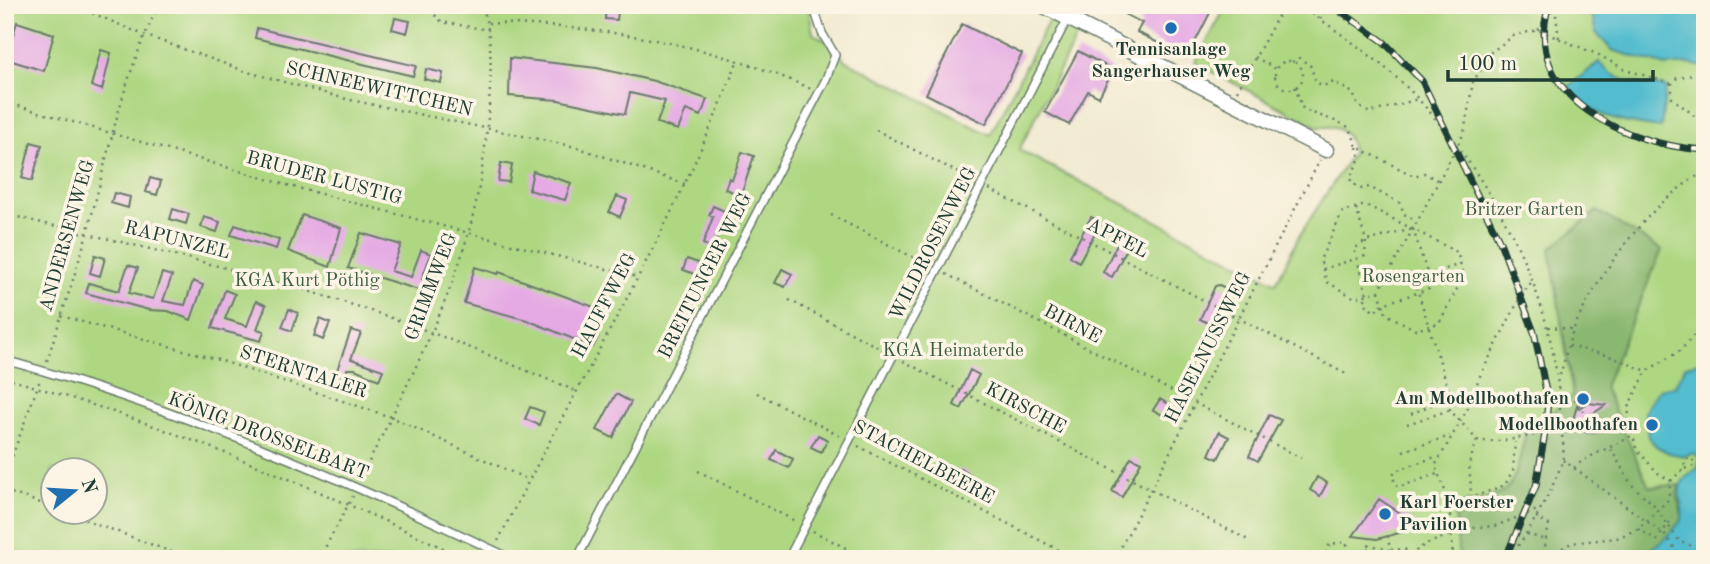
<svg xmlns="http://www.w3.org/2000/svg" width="1710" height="564" font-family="'Old Standard TT',serif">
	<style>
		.green { fill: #aed782; stroke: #668a5b; stroke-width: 2; fill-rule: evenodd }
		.forest { fill: #8ab870; stroke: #547a52; stroke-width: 2 }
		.water { fill: #52bcce; stroke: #387c81; stroke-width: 2 }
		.building { fill: #e5aae4 }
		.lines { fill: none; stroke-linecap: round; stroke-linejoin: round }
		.service-casing { stroke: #697a6b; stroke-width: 10 }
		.minor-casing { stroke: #697a6b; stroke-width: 17 }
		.path { stroke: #697a6b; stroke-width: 2.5; stroke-dasharray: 2 5; stroke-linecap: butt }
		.service { stroke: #fff; stroke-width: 7 }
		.minor { stroke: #fff; stroke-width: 14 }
		.rail-casing { stroke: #1f3d34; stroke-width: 7 }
		.rail { stroke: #fcf5e5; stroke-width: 4.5; stroke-dasharray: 13; stroke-linecap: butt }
		.poi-dot { fill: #1f6fb2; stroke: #fcf5e5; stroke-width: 2.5 }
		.labels { text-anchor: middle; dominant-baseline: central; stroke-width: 7; stroke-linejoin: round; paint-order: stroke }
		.poi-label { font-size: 19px; font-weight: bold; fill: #1f3d34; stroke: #fcf5e5; text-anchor: end }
		.street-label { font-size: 19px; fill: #1f3d34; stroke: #fcf5e5 }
		.park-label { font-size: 19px; fill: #3c5c44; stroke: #fcf5e5 }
	</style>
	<rect width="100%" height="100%" fill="#fcf5e5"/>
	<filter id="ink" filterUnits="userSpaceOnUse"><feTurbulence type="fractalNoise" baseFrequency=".0143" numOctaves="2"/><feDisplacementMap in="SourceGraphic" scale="14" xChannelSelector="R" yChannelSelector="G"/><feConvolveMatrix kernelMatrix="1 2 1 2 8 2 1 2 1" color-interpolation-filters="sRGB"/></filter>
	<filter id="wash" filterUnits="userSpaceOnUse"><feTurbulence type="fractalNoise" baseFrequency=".00686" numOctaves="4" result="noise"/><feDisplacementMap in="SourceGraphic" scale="28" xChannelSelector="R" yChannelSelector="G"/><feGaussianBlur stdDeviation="1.57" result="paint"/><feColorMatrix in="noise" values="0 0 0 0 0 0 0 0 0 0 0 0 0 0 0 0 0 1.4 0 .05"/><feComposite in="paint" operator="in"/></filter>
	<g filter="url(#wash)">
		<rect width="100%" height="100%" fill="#f2ebd2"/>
		<!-- green -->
		<path class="green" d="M5,5H808L813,33L834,46L845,60L990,135L1049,20L1078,34L1019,150L1276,283L1298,238L1353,152L1347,135L1335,127H1318L1195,63L1227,5H1705V559H5ZM52,470H94V512H52Z"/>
		<!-- forest -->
		<path class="forest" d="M1597,211L1662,250L1604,387L1649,487L1680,485L1677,494L1683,519L1665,541L1636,556L1456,559L1459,558L1454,505C1515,497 1513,489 1526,431L1573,396L1550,249Z"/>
		<!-- water -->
		<path class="water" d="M1589,5H1705V13L1701,16L1705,26V67L1689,64L1666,66L1612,50L1596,33Z
			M1599,62C1616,84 1641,84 1666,87L1661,128C1624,123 1592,119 1568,87Z
			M1705,360V559H1616C1647,556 1664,544 1682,519C1684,492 1668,488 1698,468L1699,458L1694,453L1684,456L1669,453L1657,447L1648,437L1645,411L1659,389L1675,386L1685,366Z"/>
		<g id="blocks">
			<!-- building -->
			<path class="building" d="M606,5H619L617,20L605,19Z
				M1107,5H1214L1187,58L1137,32L1142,23Z
				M395,18L410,21L407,33L392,29Z
				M17,22L54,34L44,71L6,59Z
				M962,24L1022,54L986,124L926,94Z
				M257,28L416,66L413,76L255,38Z
				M101,50L111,53L102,90L91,86Z
				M1078,51L1113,70L1099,97L1088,91L1069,125L1045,112Z
				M510,58L597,68L654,81L707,99L701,116L686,110L678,130L657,123L665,101L630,93L625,114L558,100L509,96Z
				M426,69L443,73L441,83L424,79Z
				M31,142L42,145L32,181L22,178Z
				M742,152L754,156L741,195L725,189L729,178L732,180Z
				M501,163L512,165L509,182L498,181Z
				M533,171L571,183L565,200L529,190Z
				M150,178L161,181L157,195L146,192Z
				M114,193L130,197L128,208L111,203Z
				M617,196L627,200L620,217L609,212Z
				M713,206L729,213L713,249L703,244L713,217L709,215Z
				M173,209L189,214L186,224L170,219Z
				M302,215L341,228L330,267L288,251Z
				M204,217L220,222L217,232L201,227Z
				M1091,217L1101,222L1079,262L1070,256Z
				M235,225L279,240L276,249L231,235Z
				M1123,232L1133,237L1112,277L1103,272Z
				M361,233L401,245L391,271L411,277L421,250L431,254L422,279L428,281L425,292L348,268Z
				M95,255L105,258L100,276L90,273Z
				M687,259L704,265L700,276L683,270Z
				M128,265L138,268L129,293L153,299L162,273L172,276L163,301L185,305L193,281L203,285L191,320L168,311L149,310L86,293L89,283L119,291Z
				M475,267L498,274L499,272L605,311L594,335L598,337L593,347L527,320L464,303Z
				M782,269L792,274L785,287L775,283Z
				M1219,285L1230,290L1212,325L1200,319L1215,286Z
				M225,290L235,294L225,319L247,326L256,301L266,305L257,329L264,331L261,341L212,328Z
				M289,309L298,313L292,331L282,327Z
				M320,319L330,323L323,340L314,336Z
				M351,330L361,333L351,359L383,370L379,380L355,369H347L345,376L336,373Z
				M970,370L979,375L961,409L954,405Z
				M616,394L631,402L613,438L597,430Z
				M1160,399L1172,406L1166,417L1153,410Z
				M1588,403L1606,405L1588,417L1602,431L1587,433L1576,425L1571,428L1577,405L1579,408Z
				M530,407L544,412L539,425L525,419Z
				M1269,415L1281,420L1258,461L1249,456Z
				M1219,432L1229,437L1218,459L1209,455Z
				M818,435L828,440L821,452L811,447Z
				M776,450L793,459L789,468L771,460Z
				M1131,457L1141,462L1122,497L1112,491Z
				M960,469L970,474L963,488L953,483Z
				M1317,477L1327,483L1320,496L1310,490Z
				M1379,499L1421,527L1377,539L1353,536Z"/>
		</g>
	</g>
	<g filter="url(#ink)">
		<use href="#blocks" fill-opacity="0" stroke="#697a6b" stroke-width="2"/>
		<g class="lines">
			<!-- service casing -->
			<g class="service-casing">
				<path id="service" d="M5,360C180,409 349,481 512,559
					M577,559L826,79L835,55L822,33L813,5
					M788,559L1068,18"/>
			</g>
			<!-- minor casing -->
			<g class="minor-casing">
				<path id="minor" d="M1042,5L1326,150"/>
			</g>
			<!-- path -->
			<path class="path" d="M73,5L144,35L248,72L346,99L576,147L685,184
				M425,5L442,22L489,30
				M1301,5C1341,35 1387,64 1420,101C1497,186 1559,303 1560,420C1561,432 1566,450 1562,462C1554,488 1526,538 1508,559
				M1555,8L1559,39
				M1320,19L1329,7L1354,25
				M488,23C599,26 709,42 811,89
				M1538,30L1555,5
				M1255,57L1276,69
				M1275 75a14 14 0 1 1 28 0a14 14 0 1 1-28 0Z
				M1292,62L1299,58L1310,65L1316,82L1323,86L1334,82L1353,93L1358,106L1370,113L1418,99
				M1691,75L1677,78L1672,84V98L1705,124
				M1295,87L1303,109C1320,117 1332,118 1350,128L1357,147L1414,176L1424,173L1439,181
				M1237,91L1284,5
				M5,102L294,187L637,277
				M876,130L974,181
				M1357,147L1360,158L1350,178L1352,183L1362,189L1369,187L1400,203L1404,214L1416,221
				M989,189L1346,374
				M5,214C115,241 225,265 334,299C416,324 496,358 576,391
				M831,215L928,265
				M1413,229L1431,285L1429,289L1383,304L1374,312L1364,302L1367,294L1354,249L1366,241Z
				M1461,264L1417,278L1415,282L1449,391L1450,410L1477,440C1506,445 1530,433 1559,432
				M1323,269L1365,256L1366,241L1356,208
				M946,274L1301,458
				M1379,291L1386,314L1416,330L1439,323L1464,276L1457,252L1366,205L1343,211L1320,260L1327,282L1355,298L1379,291L1413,229L1417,222L1464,133L1473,82L1491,52L1515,35L1538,30L1599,55L1624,69L1672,84
				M789,300L885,351
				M61,316L219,360L391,417L529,480
				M1548,327L1572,329
				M1569,346L1609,356L1647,371
				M47,361C60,318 75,276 87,233C108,156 122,77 159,5
				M903,361L1250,541
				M1560,375C1565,360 1568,342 1574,328C1599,273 1651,199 1705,172
				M5,378C164,423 318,488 466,559
				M757,393L840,436
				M1560,397L1575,400L1586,414
				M1408,406L1434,397L1435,402
				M1411,414L1447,398
				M1407,424L1450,410
				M858,446L1076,559
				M1611,449L1631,484L1653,504L1680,542L1705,550
				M1403,451L1450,436
				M1563,460L1664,534L1683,559
				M1574,468C1587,455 1614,447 1631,436
				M698,471L795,521
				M1437,474L1399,487L1395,485L1393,475L1395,471L1438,456
				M5,476L40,380
				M360,480C398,402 446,315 469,231C480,192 486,146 489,105C491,72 493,38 482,5
				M1671,481L1683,469L1686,459H1693L1694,466L1683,469
				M5,491L52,507
				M1468,499L1505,485L1513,470L1515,442
				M1449,500L1468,499L1471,488L1469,464L1477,440
				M65,512L190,559
				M1536,517L1549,525C1547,539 1540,546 1552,559
				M1638,529L1657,540L1673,517
				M813,531L867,559
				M1527,534L1543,539
				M498,541C577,382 674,229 737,62
				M1391,550L1405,549L1407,555
				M655,557L659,559
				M319,559L353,496
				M1115,559L1320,160
				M1322,559L1330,544L1346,542L1351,554L1368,549L1367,544L1390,550L1388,537
				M1404,559L1426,544L1469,528L1495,526L1537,510
				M1453,559L1449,500L1435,466L1468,408L1479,378L1522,294L1531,283
				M1554,559L1559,550L1571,543L1617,538L1638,529L1668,500L1671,481L1658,473L1637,450L1628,419L1630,403L1647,371L1681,350L1705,322"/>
			<!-- service -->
			<use href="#service" class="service"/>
			<!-- minor -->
			<use href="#minor" class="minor"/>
			<!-- rail casing -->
			<g class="rail-casing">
				<path id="rail" d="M1332,5L1384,42L1422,81L1500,242L1534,332L1548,401L1545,433L1536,486L1505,559
					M1549,5C1520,99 1630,146 1705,150"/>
			</g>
			<!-- rail -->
			<use href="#rail" class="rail"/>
		</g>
	</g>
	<!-- markers -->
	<g class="poi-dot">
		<circle cx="1171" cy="28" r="7"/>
		<circle cx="1583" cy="399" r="7"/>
		<circle cx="1652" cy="425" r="7"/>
		<circle cx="1385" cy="514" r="7"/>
	</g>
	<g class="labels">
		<!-- poi labels -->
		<g class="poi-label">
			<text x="1171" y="50" text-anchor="middle">Tennisanlage<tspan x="1171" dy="22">Sangerhauser Weg</tspan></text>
			<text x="1569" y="399">Am Modellboothafen</text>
			<text x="1638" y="425">Modellboothafen</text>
			<text x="1399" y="503" text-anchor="start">Karl Foerster<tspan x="1399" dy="22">Pavilion</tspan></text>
		</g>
		<!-- street labels -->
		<g class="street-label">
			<text transform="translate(379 90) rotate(13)">SCHNEEWITTCHEN</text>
			<text transform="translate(324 179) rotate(15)">BRUDER LUSTIG</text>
			<text transform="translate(68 236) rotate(-74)">ANDERSENWEG</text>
			<text transform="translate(1117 239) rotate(27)">APFEL</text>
			<text transform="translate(177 241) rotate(14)">RAPUNZEL</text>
			<text transform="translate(934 244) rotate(-63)">WILDROSENWEG</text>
			<text transform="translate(706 276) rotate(-63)">BREITUNGER WEG</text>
			<text transform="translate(432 287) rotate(-69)">GRIMMWEG</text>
			<text transform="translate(605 306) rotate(-62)">HAUFFWEG</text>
			<text transform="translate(1072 325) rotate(28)">BIRNE</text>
			<text transform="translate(1209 348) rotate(-63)">HASELNUSSWEG</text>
			<text transform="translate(303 373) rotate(18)">STERNTALER</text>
			<text transform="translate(1025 409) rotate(28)">KIRSCHE</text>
			<text transform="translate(268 437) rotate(21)">KÖNIG DROSSELBART</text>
			<text transform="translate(923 463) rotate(28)">STACHELBEERE</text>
		</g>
		<!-- park labels -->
		<g class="park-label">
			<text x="1524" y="210">Britzer Garten</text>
			<text x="1413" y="277">Rosengarten</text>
			<text x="307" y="281">KGA Kurt Pöthig</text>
			<text x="953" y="351">KGA Heimaterde</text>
		</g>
	</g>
	<!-- margin -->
	<rect width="1710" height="564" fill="none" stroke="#fcf5e5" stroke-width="28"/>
	<!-- north arrow -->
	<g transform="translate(74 491) rotate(72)"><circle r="33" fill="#fcf5e5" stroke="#a4ab9e" stroke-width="2"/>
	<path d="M0-5L12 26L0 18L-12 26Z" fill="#1f6fb2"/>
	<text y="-10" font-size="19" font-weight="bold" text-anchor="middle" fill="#1f3d34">N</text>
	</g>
	<!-- scale -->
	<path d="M1448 70v10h205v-10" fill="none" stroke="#1f3d34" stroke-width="3.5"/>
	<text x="1458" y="70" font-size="21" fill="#1f3d34" stroke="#fcf5e5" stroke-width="5" paint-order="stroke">100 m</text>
</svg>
